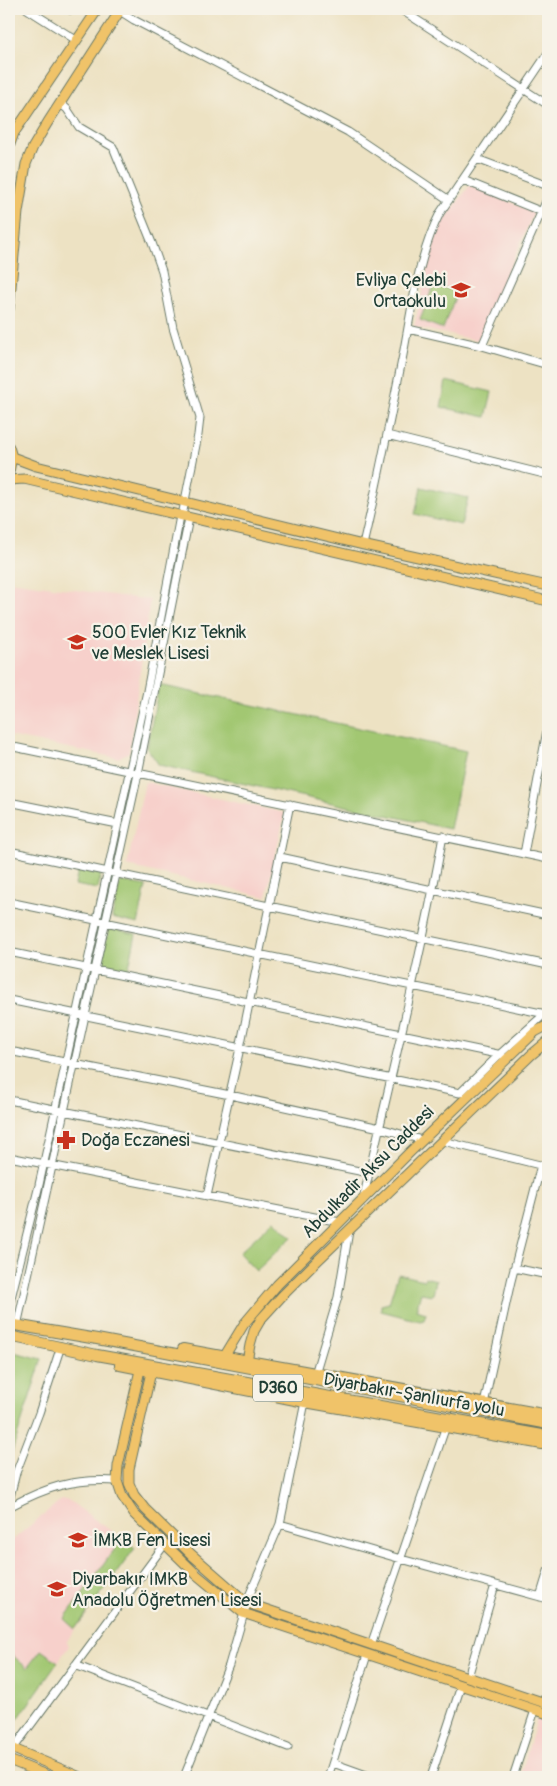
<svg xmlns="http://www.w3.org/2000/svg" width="557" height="1786" font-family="Pangolin,sans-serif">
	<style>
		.built { fill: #f7d0cb }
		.green { fill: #a2c772; stroke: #608253 }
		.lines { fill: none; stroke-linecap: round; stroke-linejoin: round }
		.minor-casing { stroke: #677766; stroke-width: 9 }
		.major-casing { stroke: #677766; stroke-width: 11 }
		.highway-casing { stroke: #677766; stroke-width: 12 }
		.minor { stroke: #fff; stroke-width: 7 }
		.major { stroke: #f0c369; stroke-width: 9 }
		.highway { stroke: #f0c369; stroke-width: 10 }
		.labels { text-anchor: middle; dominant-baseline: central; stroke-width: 4.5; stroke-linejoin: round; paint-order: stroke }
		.shield { fill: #f7f3e8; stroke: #60746a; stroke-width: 1 }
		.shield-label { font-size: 16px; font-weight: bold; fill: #1f3d34 }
		.poi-label { font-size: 18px; fill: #1f3d34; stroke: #f7f3e8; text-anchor: start }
		.street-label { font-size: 18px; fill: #1f3d34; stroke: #f7f3e8 }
	</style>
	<rect width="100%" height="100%" fill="#f7f3e8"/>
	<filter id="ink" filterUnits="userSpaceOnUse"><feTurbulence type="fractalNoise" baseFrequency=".02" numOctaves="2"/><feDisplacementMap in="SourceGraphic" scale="10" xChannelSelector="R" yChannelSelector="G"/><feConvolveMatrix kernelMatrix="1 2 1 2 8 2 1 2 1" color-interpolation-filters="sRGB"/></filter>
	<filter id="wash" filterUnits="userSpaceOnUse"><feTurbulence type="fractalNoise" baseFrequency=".0096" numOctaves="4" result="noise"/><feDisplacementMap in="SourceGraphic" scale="20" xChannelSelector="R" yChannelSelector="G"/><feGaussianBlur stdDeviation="1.12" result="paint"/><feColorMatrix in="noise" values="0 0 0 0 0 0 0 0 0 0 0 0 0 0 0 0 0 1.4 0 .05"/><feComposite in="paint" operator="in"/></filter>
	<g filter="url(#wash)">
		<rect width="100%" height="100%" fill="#ede2c3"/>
		<!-- built -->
		<path class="built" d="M470,185L534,212L479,339L475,340L414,327L432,248L440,226Z
			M9,581L150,600L129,752L118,758L9,736Z
			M145,782L285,813L266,897L127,866Z
			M61,1500H68L135,1548L67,1641L69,1646L15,1723L9,1726V1543Z
			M543,1718L548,1719V1777H520L537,1719Z"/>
		<!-- green -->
		<path class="green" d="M434,284L457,292L443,329L420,320Z
			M446,381L492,392L486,417L441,407Z
			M421,487L468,498L461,525L415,514Z
			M159,685L466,751L450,829L159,765L147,748Z
			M78,870L101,874L98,889L75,885Z
			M120,881L146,886L138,924L112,918Z
			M109,928L136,934L128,971L101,964Z
			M274,1220L292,1237L256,1271L239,1253Z
			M398,1274L424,1280L425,1277L436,1280L433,1295L421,1293L416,1310L426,1313L424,1320L420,1321L381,1311V1305L389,1303Z
			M9,1351L42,1359L9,1461Z
			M122,1539L135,1548L75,1629L64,1619Z
			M41,1650L58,1662L15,1723L9,1726V1660L12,1655L27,1668Z"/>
	</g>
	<g filter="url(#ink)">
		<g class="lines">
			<!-- minor casing -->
			<g class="minor-casing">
				<path id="minor" d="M27,9L76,40
					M400,9L548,105
					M70,10L71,9
					M120,11L134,20L348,132L449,200
					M60,103L67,109L79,127L113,147L152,243L162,271L173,328L200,418L198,435L182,516
					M477,159L548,186
					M463,180L540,211
					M408,329L482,346L548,365
					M482,346L548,197
					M387,435L548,475
					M363,545C378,482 390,419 403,355C412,308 418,256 440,213L548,53
					M9,746L548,859
					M9,802L118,824
					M9,851L548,965
					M524,854L548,725
					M280,857L548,915
					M9,902L546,1014
					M9,952L502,1055
					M9,1000L460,1093L501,1053L548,1011
					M9,1051L230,1095L380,1128L422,1140
					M9,1100L369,1173
					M443,1141L548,1167
					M9,1157L340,1222
					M207,1196L240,1048L290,804
					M363,1200C390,1079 421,958 443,836
					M514,1268L548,1275
					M9,1306L39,1185L147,691L180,516
					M17,1326L138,774L189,518
					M315,1374L338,1297L349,1231
					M484,1404L511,1281L541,1165
					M9,1501L16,1473L39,1413L61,1346
					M9,1507C47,1487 73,1478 117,1481
					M280,1524L401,1559L548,1599
					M540,1597L548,1571
					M371,1645L446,1426
					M75,1665L288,1747
					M468,1677L495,1585
					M13,1749L165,1544
					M333,1763L372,1777
					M184,1777L229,1665L249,1596L280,1524L305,1402
					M328,1777L367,1655
					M431,1777L461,1686
					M513,1777L535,1710"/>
			</g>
			<!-- major casing -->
			<g class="major-casing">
				<path id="major" d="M9,147L14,133L98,9
					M9,309L18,212L26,164L33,147L48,122L121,9
					M9,447L12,457L9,472
					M12,457L36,466L363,545L548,586
					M9,480L24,479L548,601
					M224,1357L244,1324L277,1285L409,1153L535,1032L548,1025
					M247,1361L250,1345L254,1331L261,1319L281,1297L317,1261L531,1055L548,1041
					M140,1370L118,1466L117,1481L122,1496L134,1514L197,1575L243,1613L548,1714
					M151,1372L129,1469V1483L134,1495L145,1509L192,1555L247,1603L548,1704
					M9,1747L80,1777
					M9,1760L51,1777"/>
			</g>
			<!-- highway casing -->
			<g class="highway-casing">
				<path id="highway" d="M9,1324L97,1339L548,1424
					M9,1336L97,1355L548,1436
					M183,1349L548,1415
					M120,1365L305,1402L548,1445"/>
			</g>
			<!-- minor -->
			<use href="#minor" class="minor"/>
			<!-- major -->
			<use href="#major" class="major"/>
			<!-- highway -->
			<use href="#highway" class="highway"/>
		</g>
	</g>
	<!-- icons -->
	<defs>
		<g id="school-bare" transform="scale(1.5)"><path d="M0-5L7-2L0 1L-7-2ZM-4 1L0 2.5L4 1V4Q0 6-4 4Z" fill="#c8321e" stroke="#f7f3e8" stroke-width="2.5" paint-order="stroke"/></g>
		<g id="pharmacy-bare" transform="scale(1.5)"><path d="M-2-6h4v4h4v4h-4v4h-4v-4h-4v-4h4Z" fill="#c8321e" stroke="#f7f3e8" stroke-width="2.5" paint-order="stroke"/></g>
	</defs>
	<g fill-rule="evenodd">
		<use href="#school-bare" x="461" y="290"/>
		<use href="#school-bare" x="77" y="642"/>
		<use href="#pharmacy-bare" x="66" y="1140"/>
		<use href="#school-bare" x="78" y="1540"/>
		<use href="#school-bare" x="57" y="1589"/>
	</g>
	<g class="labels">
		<!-- shield labels -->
		<rect class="shield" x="253" y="1374.5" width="50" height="27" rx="4"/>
		<g class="shield-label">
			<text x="278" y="1388">D360</text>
		</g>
		<!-- poi labels -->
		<g class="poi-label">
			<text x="446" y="280" text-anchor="end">Evliya Çelebi<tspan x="446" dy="21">Ortaokulu</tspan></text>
			<text x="92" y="632">500 Evler Kız Teknik<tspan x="92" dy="21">ve Meslek Lisesi</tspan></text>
			<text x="81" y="1140">Doğa Eczanesi</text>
			<text x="93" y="1540">İMKB Fen Lisesi</text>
			<text x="72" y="1579">Diyarbakır IMKB<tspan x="72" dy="21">Anadolu Öğretmen Lisesi</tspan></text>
		</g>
		<!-- street labels -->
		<g class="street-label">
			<text transform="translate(368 1172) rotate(-45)">Abdulkadir Aksu Caddesi</text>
			<text transform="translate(414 1395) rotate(10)">Diyarbakır-Şanlıurfa yolu</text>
		</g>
	</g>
	<!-- margin -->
	<rect width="557" height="1786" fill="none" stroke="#f7f3e8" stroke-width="30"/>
</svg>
